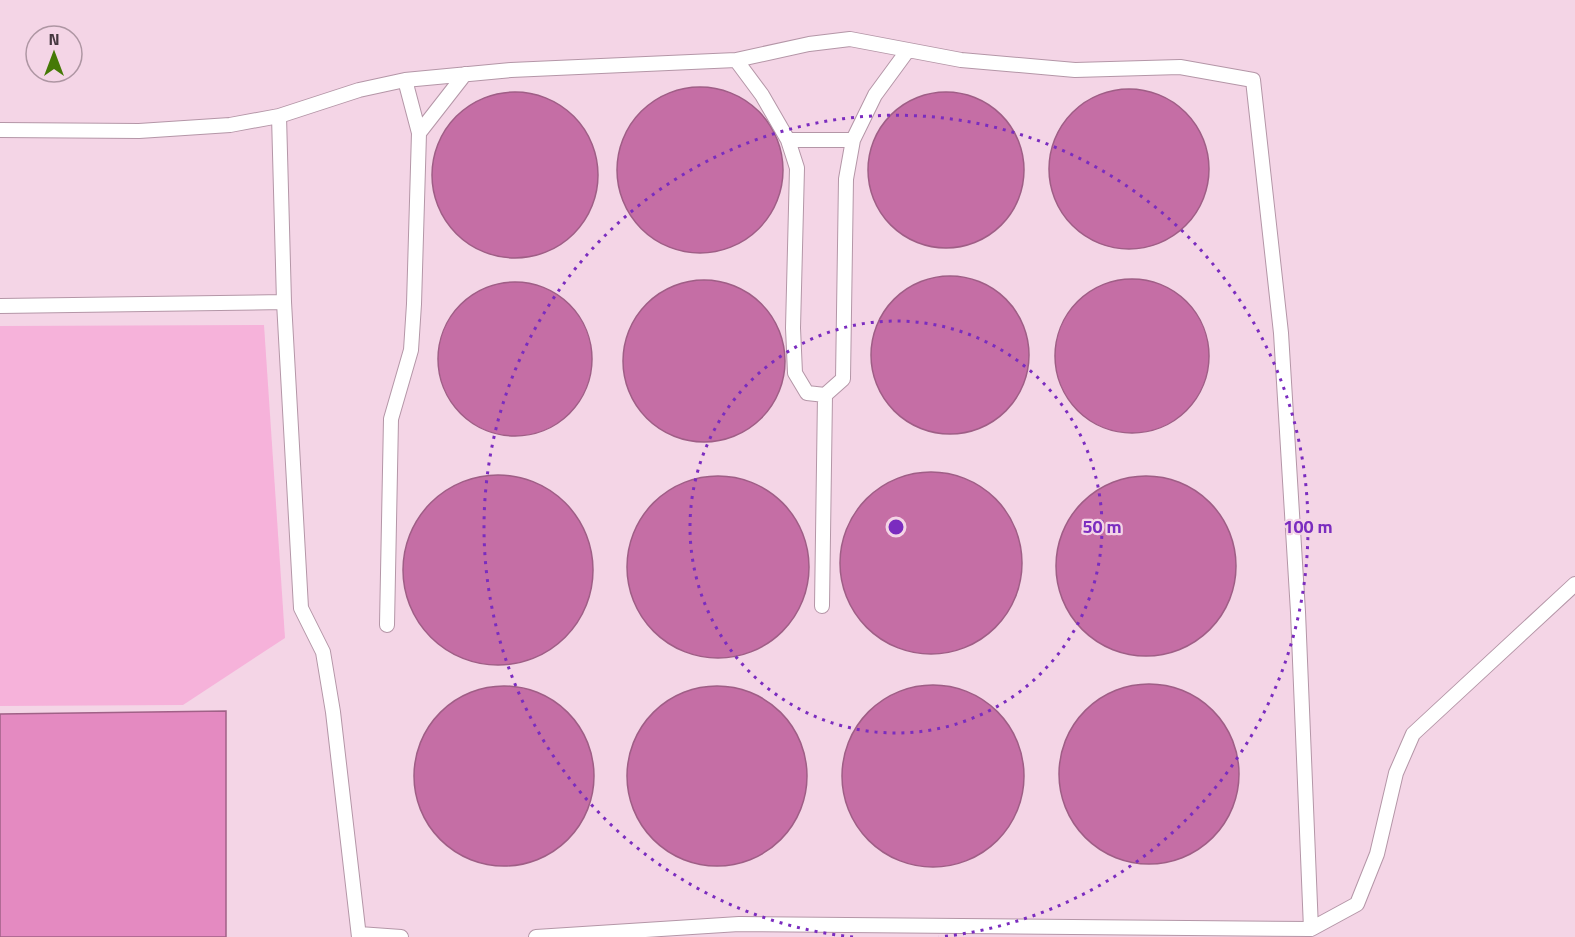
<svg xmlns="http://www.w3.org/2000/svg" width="1575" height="937" font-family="'Titillium Web',sans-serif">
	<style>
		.green { fill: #f6b2da }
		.water { fill: #c56ea5; stroke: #9f5e86; stroke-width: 1.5 }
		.building { fill: #e48ac1; stroke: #a06187; stroke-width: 1.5 }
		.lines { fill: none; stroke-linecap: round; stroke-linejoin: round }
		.service-casing { stroke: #b496a7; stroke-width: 16 }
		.service { stroke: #fff; stroke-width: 14 }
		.ring { fill: none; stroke: #7b2cbf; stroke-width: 3; stroke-dasharray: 3 6 }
		.centre { fill: #7b2cbf; stroke: #f4d5e6; stroke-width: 3 }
		.ring-label { font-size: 18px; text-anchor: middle; font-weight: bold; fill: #7b2cbf; stroke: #f4d5e6; stroke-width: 4.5; stroke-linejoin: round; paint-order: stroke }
	</style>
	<rect width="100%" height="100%" fill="#f4d5e6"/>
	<!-- green -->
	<path class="green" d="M264,325L285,638L183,705L0,706V326Z"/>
	<!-- water -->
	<path class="water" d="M617 170a83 83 0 1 1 166 0a83 83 0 1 1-166 0Z
		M1049 169a80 80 0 1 1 160 0a80 80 0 1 1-160 0Z
		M432 175a83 83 0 1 1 166 0a83 83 0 1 1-166 0Z
		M868 170a78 78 0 1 1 156 0a78 78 0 1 1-156 0Z
		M871 355a79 79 0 1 1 158 0a79 79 0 1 1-158 0Z
		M1055 356a77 77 0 1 1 154 0a77 77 0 1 1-154 0Z
		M623 361a81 81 0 1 1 162 0a81 81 0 1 1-162 0Z
		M438 359a77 77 0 1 1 154 0a77 77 0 1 1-154 0Z
		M840 563a91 91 0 1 1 182 0a91 91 0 1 1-182 0Z
		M403 570a95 95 0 1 1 190 0a95 95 0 1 1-190 0Z
		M627 567a91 91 0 1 1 182 0a91 91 0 1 1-182 0Z
		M1056 566a90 90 0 1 1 180 0a90 90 0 1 1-180 0Z
		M1059 774a90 90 0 1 1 180 0a90 90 0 1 1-180 0Z
		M842 776a91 91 0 1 1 182 0a91 91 0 1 1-182 0Z
		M414 776a90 90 0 1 1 180 0a90 90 0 1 1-180 0Z
		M627 776a90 90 0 1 1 180 0a90 90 0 1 1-180 0Z"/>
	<!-- building -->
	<path class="building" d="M226,711V937H0V714Z"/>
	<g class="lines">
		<!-- service casing -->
		<g class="service-casing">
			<path id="service" d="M736,60L762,95L788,140L797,168L793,328L795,373L807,393L825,395L843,379L846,179L853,140L875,95L908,50
				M279,116L284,302
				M0,130L139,131L230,125L279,116L359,90L405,80L511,70L736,60L809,44L850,39L961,60L1075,70L1180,67L1253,80L1281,333L1298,612L1311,929
				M419,133L465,74
				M788,140H853
				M0,306L284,302L301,608L323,652L333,712L359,937
				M822,606L825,395
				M387,625L391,419L411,350L414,304L419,133L405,80
				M359,934L401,937
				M536,937L739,924L1311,929L1357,904L1377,854L1396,773L1413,734L1575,584"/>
		</g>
		<!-- service -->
		<use href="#service" class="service"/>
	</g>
	<!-- distance rings -->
	<g class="ring">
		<circle cx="896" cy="527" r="206"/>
		<path d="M853 937A412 412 0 1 1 939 937"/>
	</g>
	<circle cx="896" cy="527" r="9" class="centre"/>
	<g class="ring-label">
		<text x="1102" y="533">50 m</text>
		<text x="1308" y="533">100 m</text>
	</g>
	<!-- north arrow -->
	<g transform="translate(54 54)"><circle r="28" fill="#f4d5e6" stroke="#ae96a3" stroke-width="1.5"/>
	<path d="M0-4.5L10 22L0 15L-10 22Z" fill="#457906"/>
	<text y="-9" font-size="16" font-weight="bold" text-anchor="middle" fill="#45383f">N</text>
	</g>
</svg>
